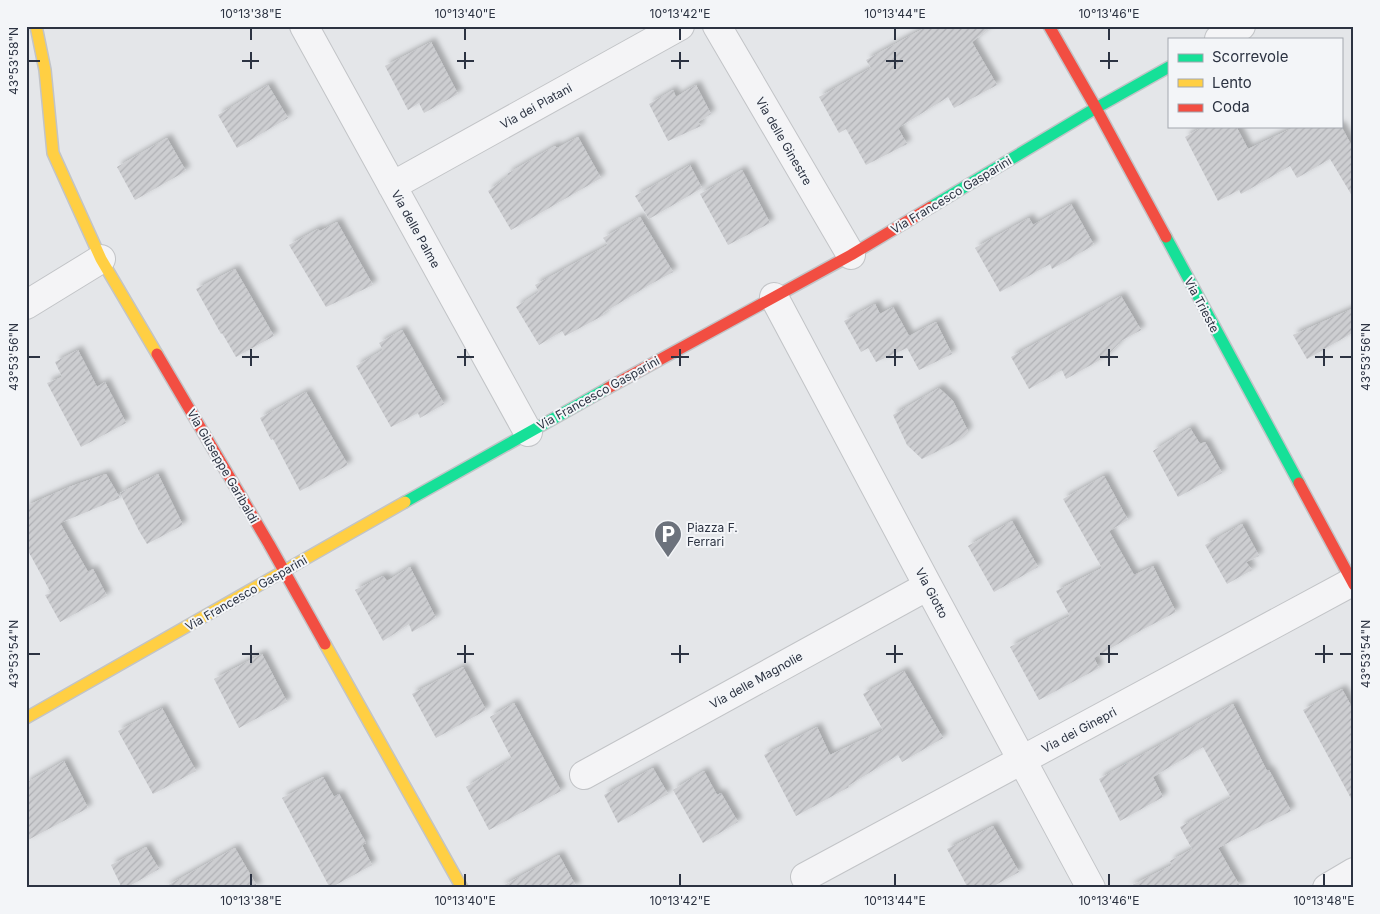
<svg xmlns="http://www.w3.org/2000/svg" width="1380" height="914" font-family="Inter,sans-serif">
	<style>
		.building { fill: url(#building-hatch); filter: url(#shadow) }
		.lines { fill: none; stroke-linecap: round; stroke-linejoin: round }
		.street-casing { stroke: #c2c4c7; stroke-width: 30 }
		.fast-casing { stroke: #c2c4c7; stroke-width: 14 }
		.slow-casing { stroke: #c2c4c7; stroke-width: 14 }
		.jam-casing { stroke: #c2c4c7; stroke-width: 14 }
		.street { stroke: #f4f4f6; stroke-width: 28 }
		.fast { stroke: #16e098; stroke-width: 11 }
		.slow { stroke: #ffcf43; stroke-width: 11 }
		.jam { stroke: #f24e42; stroke-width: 11 }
		.ticks { fill: none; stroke: #2c3342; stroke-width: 2 }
		.labels { text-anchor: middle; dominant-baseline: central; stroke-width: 4; stroke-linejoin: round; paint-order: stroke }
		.street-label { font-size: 12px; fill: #2c3342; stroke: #f3f5f8 }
		.poi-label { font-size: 12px; fill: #2c3342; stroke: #f3f5f8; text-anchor: start }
		.neatline { fill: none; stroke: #2c3342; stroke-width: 2 }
		.ticks-label { font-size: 12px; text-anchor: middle; fill: #2c3342 }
	</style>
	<defs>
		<pattern id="building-hatch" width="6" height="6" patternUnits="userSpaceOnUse" patternTransform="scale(1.25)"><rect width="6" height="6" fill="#cdced1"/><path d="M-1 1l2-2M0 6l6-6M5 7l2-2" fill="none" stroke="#b0b1b5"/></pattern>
		<filter id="shadow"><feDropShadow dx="4.5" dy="-4.5" stdDeviation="2.5" flood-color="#0004"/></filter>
	</defs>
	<rect width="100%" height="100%" fill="#e4e6e9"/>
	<!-- building -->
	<path class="building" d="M928,26H992L972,42L997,85L954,108L948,97L898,128L907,144L866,165L846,129L839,133L819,97L871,68L866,60Z
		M431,42L458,94L424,113L419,103L408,110L385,66Z
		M268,85L288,118L237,148L218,115Z
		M696,85L711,114L698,122L701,126L668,141L649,104L673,90L676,97Z
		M1204,126H1236L1248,149L1297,126H1341L1354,150V199L1330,159L1297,178L1290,166L1241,194L1239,190L1218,201L1185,137Z
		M578,137L601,178L511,230L488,191L509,176L507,174L555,146L557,148Z
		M167,138L186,171L135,200L117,167Z
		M690,165L702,188L649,219L635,196Z
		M742,170L770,223L728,245L700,194Z
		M1071,204L1094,245L1052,269L1050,264L1000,292L975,248L1029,218L1033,225Z
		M640,217L673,272L651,284L603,313L604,315L565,336L562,331L539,345L516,307L539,292L535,285L608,245L603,238Z
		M337,222L373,285L326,307L289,245L318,229L320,231Z
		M235,269L274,336L236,357L222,333L221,334L196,289Z
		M1121,296L1141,330L1121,341L1107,356L1066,379L1062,370L1029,389L1011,357Z
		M875,304L880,314L893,307L909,336L936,322L952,354L919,370L907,348L876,362L868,348L861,352L844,321Z
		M1354,308V332L1307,359L1293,335Z
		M402,330L444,404L420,418L418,413L391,427L356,366L383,350L379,343Z
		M78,350L97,387L105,382L126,423L81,447L47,383L62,377L55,362Z
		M939,388L953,401L968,431L958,441L922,459L907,445L893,415Z
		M306,392L348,465L300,491L273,439L271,440L260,418Z
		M1190,428L1200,444L1205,442L1222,473L1178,497L1153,451Z
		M106,474L120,498L60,523L88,572L93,569L107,596L60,622L45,595L51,593L26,547V506L69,487Z
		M158,474L183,525L147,544L139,531L120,493Z
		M1104,476L1128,520L1109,531L1134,575L1153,566L1176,612L1140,631L1094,658L1099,668L1039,700L1010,647L1070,616L1056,591L1102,568L1063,499Z
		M1012,521L1038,567L994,592L968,546Z
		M1242,524L1259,556L1246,562L1252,570L1227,584L1205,545Z
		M410,567L436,618L412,632L409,624L383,641L355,590L383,576L387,581Z
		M262,654L287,702L239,728L214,679Z
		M463,667L486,710L436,738L412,694Z
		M904,671L943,738L902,762L898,755L848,786L849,787L796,816L764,755L817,727L830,755L883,730L863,694Z
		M1342,689L1354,711V804L1303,710Z
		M514,703L561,791L489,830L466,787L512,759L490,717Z
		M1233,704L1267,771L1269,770L1291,811L1218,848L1241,888H1127L1172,865L1170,861L1192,849L1180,827L1231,798L1203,747L1153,777L1163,797L1120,821L1099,779Z
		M162,708L196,771L153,794L118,731Z
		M64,761L88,808L26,841V783Z
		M653,768L668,794L618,823L604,795Z
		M704,771L717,795L721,793L738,822L703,843L673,790Z
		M323,777L334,797L339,794L366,843L362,845L372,865L330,888L282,798Z
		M993,826L1019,872L990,888H968L947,849Z
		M146,847L159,869L126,888H122L111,865Z
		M235,848L258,888H163Z
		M559,855L577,888H499Z"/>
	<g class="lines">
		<!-- street casing -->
		<g class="street-casing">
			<path id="street" d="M304,26L528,432
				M717,26L851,255
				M1219,39L1241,26
				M392,186L680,26
				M774,297L928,586L1091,888
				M26,305L101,259
				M584,775L928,586
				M805,877L1352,582
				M1327,888L1354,872"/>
		</g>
		<!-- fast casing -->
		<g class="fast-casing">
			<path id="fast" d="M931,207L1096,108L1169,67
				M1166,237L1299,483
				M405,502L608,388"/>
		</g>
		<!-- slow casing -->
		<g class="slow-casing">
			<path id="slow" d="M36,26L45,70L53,153L101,259L157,354
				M325,644L462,888
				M26,718L405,502"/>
		</g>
		<!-- jam casing -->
		<g class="jam-casing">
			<path id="jam" d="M1049,26L1096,108L1166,237
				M157,354L269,544L325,644
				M608,388L851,255L931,207
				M1299,483L1354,585"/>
		</g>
		<!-- street -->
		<use href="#street" class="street"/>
		<!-- fast -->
		<use href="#fast" class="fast"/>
		<!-- slow -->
		<use href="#slow" class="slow"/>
		<!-- jam -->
		<use href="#jam" class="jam"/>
	</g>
	<!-- ticks -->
	<path class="ticks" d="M251,28V40M465,28V40M680,28V40M895,28V40M1109,28V40M251,52V69M465,52V69M680,52V69M895,52V69M1109,52V69M28,61H40M242,61H259M457,61H474M671,61H689M886,61H903M1100,61H1118M251,349V366M465,349V366M680,349V366M895,349V366M1109,349V366M1324,349V366M28,357H40M242,357H259M457,357H474M671,357H689M886,357H903M1100,357H1118M1315,357H1333M1340,357H1352M251,645V663M465,645V663M680,645V663M895,645V663M1109,645V663M1324,645V663M28,654H40M242,654H259M457,654H474M671,654H689M886,654H903M1100,654H1118M1315,654H1333M1340,654H1352M251,874V886M465,874V886M680,874V886M895,874V886M1109,874V886M1324,874V886"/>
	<!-- icons -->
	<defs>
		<g id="parking-pin" transform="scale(1.4375)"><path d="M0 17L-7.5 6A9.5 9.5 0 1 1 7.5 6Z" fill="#6c727c" stroke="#f3f5f8"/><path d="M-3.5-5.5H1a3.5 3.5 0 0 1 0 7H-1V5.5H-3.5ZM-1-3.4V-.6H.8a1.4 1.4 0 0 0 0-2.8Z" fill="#fff"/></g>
	</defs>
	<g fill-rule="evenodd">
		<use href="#parking-pin" x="668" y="534"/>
	</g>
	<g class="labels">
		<!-- street labels -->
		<g class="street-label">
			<text transform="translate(536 106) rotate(-29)">Via dei Platani</text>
			<text transform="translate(784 141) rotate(60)">Via delle Ginestre</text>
			<text transform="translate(951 195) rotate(-31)">Via Francesco Gasparini</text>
			<text transform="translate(416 229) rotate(61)">Via delle Palme</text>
			<text transform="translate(1202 305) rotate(62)">Via Trieste</text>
			<text transform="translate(598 393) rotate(-29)">Via Francesco Gasparini</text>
			<text transform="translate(223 466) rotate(60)">Via Giuseppe Garibaldi</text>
			<text transform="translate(246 593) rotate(-30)">Via Francesco Gasparini</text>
			<text transform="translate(932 593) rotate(62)">Via Giotto</text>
			<text transform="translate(756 680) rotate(-29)">Via delle Magnolie</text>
			<text transform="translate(1079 730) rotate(-28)">Via dei Ginepri</text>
		</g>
		<!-- poi labels -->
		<g class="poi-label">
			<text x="687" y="527">Piazza F.<tspan x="687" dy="14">Ferrari</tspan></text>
		</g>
	</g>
	<!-- border -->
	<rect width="1380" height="914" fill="none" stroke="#f3f5f8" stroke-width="55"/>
	<!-- legend -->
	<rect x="1168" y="38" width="175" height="90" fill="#f3f5f8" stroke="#a3a7af"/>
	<rect x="1178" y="54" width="25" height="8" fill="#16e098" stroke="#a3a7af"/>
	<text x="1212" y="62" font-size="15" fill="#2c3342">Scorrevole</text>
	<rect x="1178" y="79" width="25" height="8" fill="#ffcf43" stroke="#a3a7af"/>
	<text x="1212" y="88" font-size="15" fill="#2c3342">Lento</text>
	<rect x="1178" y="104" width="25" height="8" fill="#f24e42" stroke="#a3a7af"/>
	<text x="1212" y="112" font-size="15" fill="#2c3342">Coda</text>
	<rect x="28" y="28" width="1324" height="858" class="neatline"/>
	<g class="ticks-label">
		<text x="251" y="18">10°13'38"E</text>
		<text x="465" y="18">10°13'40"E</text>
		<text x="680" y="18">10°13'42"E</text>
		<text x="895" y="18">10°13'44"E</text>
		<text x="1109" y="18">10°13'46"E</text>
		<text transform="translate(14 61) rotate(-90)" y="4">43°53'58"N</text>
		<text transform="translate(14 357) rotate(-90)" y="4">43°53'56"N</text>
		<text transform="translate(1366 357) rotate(-90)" y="4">43°53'56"N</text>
		<text transform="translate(14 654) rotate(-90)" y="4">43°53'54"N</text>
		<text transform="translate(1366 654) rotate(-90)" y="4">43°53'54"N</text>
		<text x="251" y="905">10°13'38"E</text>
		<text x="465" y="905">10°13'40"E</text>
		<text x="680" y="905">10°13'42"E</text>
		<text x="895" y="905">10°13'44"E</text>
		<text x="1109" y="905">10°13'46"E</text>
		<text x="1324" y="905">10°13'48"E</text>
	</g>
</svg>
